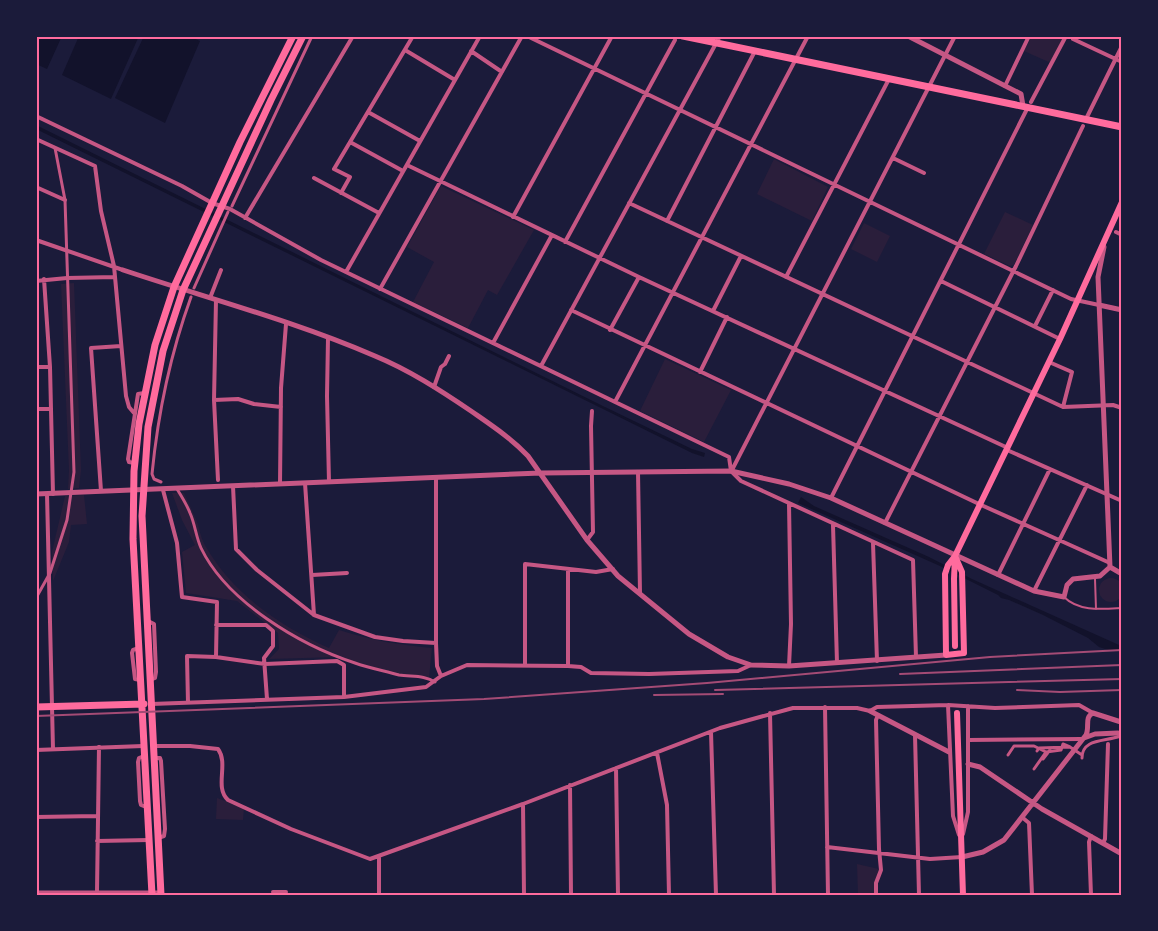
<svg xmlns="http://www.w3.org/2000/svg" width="1158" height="931" font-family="'PT Sans Narrow',sans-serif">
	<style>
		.green { fill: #2a1e3b }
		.water { fill: #12122b }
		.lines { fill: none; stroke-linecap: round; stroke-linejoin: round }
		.service { stroke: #c65784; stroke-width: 2 }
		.pedestrian { stroke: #c65784; stroke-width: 3 }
		.minor { stroke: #c65784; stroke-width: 4 }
		.tertiary { stroke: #c65784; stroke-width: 5 }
		.secondary { stroke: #ff6b9d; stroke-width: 6 }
		.primary { stroke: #ff6b9d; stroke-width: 7 }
		.rail { stroke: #a44b75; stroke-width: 2 }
		.neatline { fill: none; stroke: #ff6b9d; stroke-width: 2 }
	</style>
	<rect width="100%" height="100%" fill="#1b1b3a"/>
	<!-- green -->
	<path class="green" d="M1032,36H1064L1051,63L1024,51Z
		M774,159L828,187L812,221L757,194Z
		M441,186L534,230L497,295L488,290L468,328L413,302L434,262L407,247Z
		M1005,212L1033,225L1014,265L1010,266L984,254Z
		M864,223L890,236L877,262L851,249Z
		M74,283L81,470L79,488L68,489L69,470L61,284Z
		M665,359L731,390L704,442L640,411Z
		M172,493H184C188,502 193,512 197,522C200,531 201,539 206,547C234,595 280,626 329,648L339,630C370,640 399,645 432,648L429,678L401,675L339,657L269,659L279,649L278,633L237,601L186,593L182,552L195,545L182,520Z
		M84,495L87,524L71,525L69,542L53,581L52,552L65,496Z
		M1099 590a12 12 0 1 1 24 0a12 12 0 1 1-24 0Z
		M217,798L244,808L243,820L216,819Z
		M857,864L879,869L875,881L874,895H858Z"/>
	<!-- water -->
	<path class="water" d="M36,36H62L47,69L36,64Z
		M79,36H139L111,99L62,75Z
		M144,36H189L200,41L165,123L115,98Z
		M36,125L605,407L692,449L705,453L704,457L692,453L36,129Z
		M801,497L814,506L929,557L972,579L1119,645V650H1108L1099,647L1088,638L1043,615L1009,600L1001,598L998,595L940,566L798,503Z"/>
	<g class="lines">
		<!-- service -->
		<path class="service" d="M1095,579L1096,609
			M1064,597C1079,612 1103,609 1122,608"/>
		<!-- pedestrian -->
		<path class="pedestrian" d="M232,206L312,36
			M194,288L228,212
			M161,482L154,479L152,474C158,413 170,355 191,297
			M177,489C182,497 187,505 190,513C195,524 196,537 201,548C227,602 300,645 355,663C369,668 385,671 399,675C411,677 425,675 435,682
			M36,598L50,573L67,520L74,472L65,200L55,148
			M1037,751L1039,748L1070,747L1082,755
			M1008,755L1014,746H1034L1046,752L1061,750L1063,744L1070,747
			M1042,758L1043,759L1050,750
			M1082,758C1082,738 1106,742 1120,736
			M1034,769L1046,752"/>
		<!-- minor -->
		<path class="minor" d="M527,36L1071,299L1099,305
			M1073,39L1122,62
			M405,50L455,80
			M471,51L502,72
			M1005,86L1029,36
			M1031,102L1066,36
			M368,112L420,141
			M36,116L182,186L212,203L230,209L321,260L729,457L731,471L741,481L913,560L916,657
			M1086,119L1122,46
			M36,139L95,166L101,211L114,266L126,396L129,407L134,413
			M350,142L403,171
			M893,158L924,173
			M407,165L639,277L1008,448
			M314,178L379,213
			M36,187L65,200
			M341,193L350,177L334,169L413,36
			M629,203L1063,407L1113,405L1122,408
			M513,217L612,36
			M245,218L353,36
			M667,221L755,51
			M1116,232L1122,235
			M36,240L123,270
			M565,242L675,40
			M346,272L480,36
			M786,277L889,79
			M44,279L50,367L53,494
			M36,281L67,278L115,277
			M941,281L1060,339
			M380,289L522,36
			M210,298L221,270
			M216,300L214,400L218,480
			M571,310L979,504L1110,563
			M713,311L741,256
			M1035,326L1053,290
			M610,330L639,277
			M328,338L327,396L329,482
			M493,343L552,235
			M1049,362L1072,372L1063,407
			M541,366L720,36
			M36,367H50
			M700,372L727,317
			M434,387L441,367L445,364L449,356
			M214,400L238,399L254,404L281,407
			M615,402L808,36
			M36,409H51
			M1007,450L1122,501
			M134,463L129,462L128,459L138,394L144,393
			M732,470L955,36
			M638,472L640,593
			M436,478V643L437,666L441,676
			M305,483L314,615
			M280,484L281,388L286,324
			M233,486L236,549L257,570L314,615L375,637L403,641L436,643
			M163,490L177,543L182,597L217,602L216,657
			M101,491L91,348L121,346
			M47,494L53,749
			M831,498L1028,107
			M789,504L791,624L789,666
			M885,523L1016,266L1083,126
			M833,525L837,663
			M587,540L593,532L591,426L592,411
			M873,543L877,661
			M568,569V666
			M312,575L347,573
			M998,575L1050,469
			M1034,591L1087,485
			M148,621L154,624L156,672L155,678L150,680
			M216,625H266L273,631V646L264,658L267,699
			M139,648L133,650L132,653L135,679L140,680
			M525,665V564L596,572L613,569
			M188,703L187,656L216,657L265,664L337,661L344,665V697
			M151,704L344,697L426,687L441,676L467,665L568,666L581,667L591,673L649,674L738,671L751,665
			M948,705L953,816L959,835
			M825,707L828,895
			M770,713L774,895
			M711,732L716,895
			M915,735L919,895
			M968,740L1082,739
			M154,746H190L218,749C229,764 214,787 228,800L291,829L370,859L523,804L720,728L793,708H857L870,711L877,707L948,705L995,708L1079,705L1093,713
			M36,750L143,746
			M657,753L667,805L669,895
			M144,756L139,758L138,762L140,801L141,805L146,807
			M155,758H160L161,761L165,829L164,836L158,838
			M616,768L618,895
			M570,785L571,895
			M523,804L524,895
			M36,817L97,816
			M1023,818L1029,823L1032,895
			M963,834L968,812V706
			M1091,836L1089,842L1091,895
			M97,841L149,840
			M1103,843L1105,839L1108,744
			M827,847L930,859L962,857
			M97,892L99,747
			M273,892H286
			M379,895V856
			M876,895V883L881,870L879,849L876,720L878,715"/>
		<!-- tertiary -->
		<path class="tertiary" d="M908,36L1021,94L1023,106
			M123,270C207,298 294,321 375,356C409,370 440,390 471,411C491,425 511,438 528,456L587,540L618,576L689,634L728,657L751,665L789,666L946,655
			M1099,305L1122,310
			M36,494L541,473L731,471L789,484L831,498L1034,591L1064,597L1067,585L1073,579L1100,576L1110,567L1098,277L1104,247
			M1110,567L1122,574
			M870,711L949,752
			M1084,738L1095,734L1118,733
			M968,764L980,767L1042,809L1122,854
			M962,857L983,852L1004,840L1086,735C1090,727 1084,717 1093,713L1121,722
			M36,893H161"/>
		<!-- secondary -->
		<path class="secondary" d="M955,556L962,572L964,653L946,655L945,574L948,565Z
			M955,646L954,579L955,556L1060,339L1122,202
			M957,713L963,895"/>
		<!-- primary -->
		<path class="primary" d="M683,36L1122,127
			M36,707L144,704
			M152,895L133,539L134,471L139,424L155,345L174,287L240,142L293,36
			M161,895L142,516L148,427L163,351L183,290L271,100L303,36"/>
		<!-- rail -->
		<path class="rail" d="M900,674L1122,665
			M715,690L1122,679
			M1017,690L1060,692L1122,690
			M654,695L723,694
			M36,716L484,699L707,683L990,657L1122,650"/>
	</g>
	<!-- border -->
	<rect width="1158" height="931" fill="none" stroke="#1b1b3a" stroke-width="75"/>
	<rect x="38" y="38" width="1082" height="856" class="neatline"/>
</svg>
